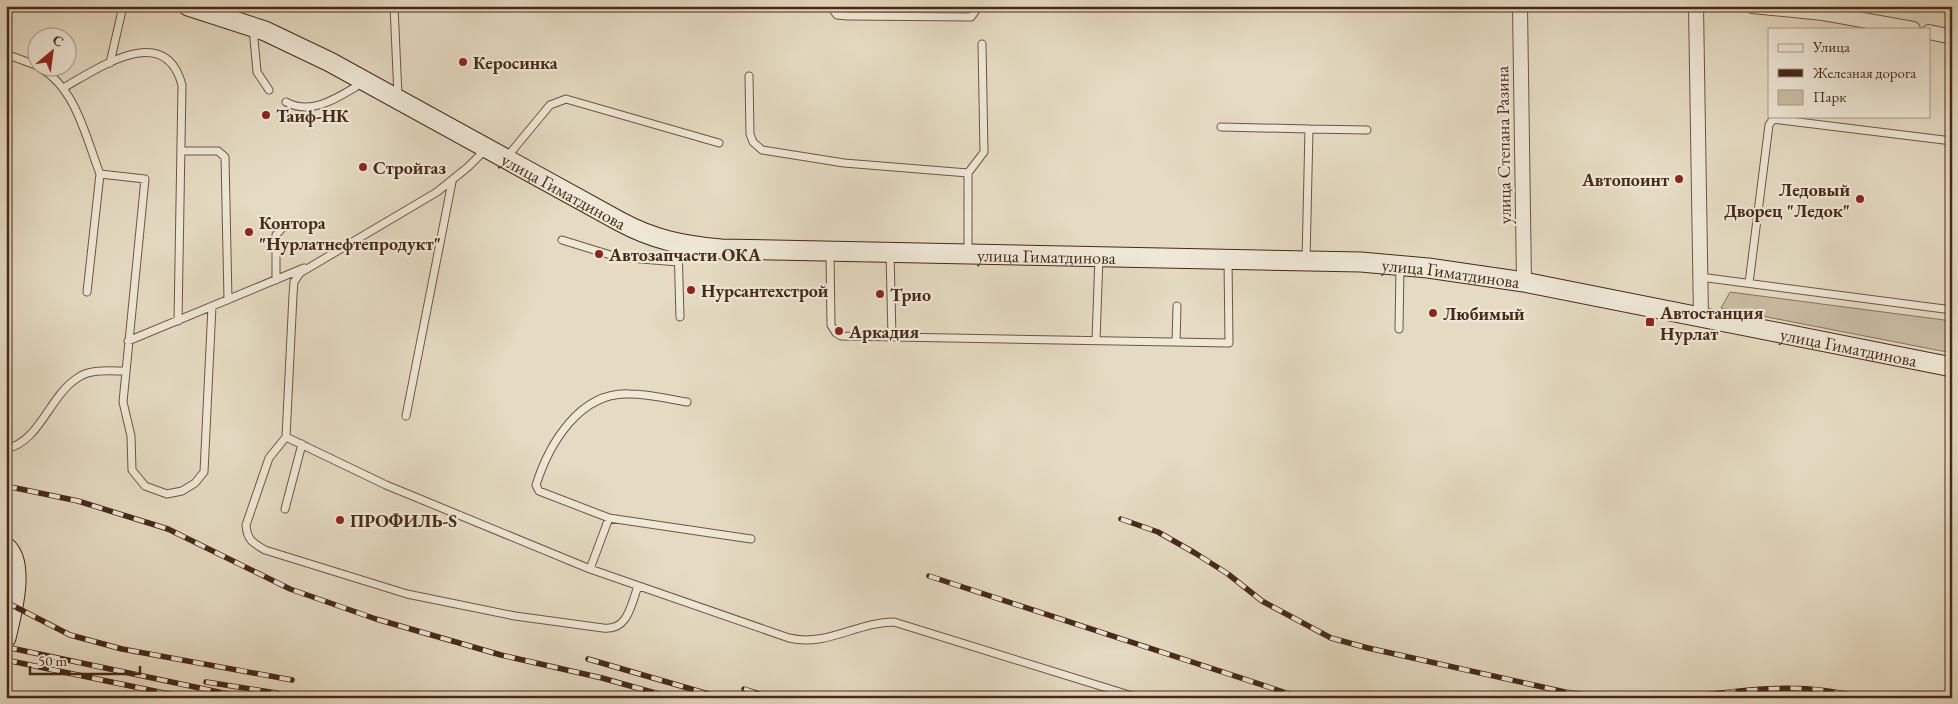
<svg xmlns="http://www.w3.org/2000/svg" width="1958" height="704" font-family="'EB Garamond',serif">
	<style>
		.green { fill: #cabda5; stroke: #89725e }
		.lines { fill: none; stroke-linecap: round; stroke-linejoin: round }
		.lane-casing { stroke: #6f5542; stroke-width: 9 }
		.street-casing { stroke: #6f5542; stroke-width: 16 }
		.secondary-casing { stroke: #482818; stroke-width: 21 }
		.lane { stroke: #eee8d7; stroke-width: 7 }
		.street { stroke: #eee8d7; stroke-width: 14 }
		.secondary { stroke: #eee8d7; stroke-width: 19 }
		.rail-casing { stroke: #482818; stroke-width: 5.5 }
		.rail { stroke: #eee8d7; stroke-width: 4; stroke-dasharray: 11; stroke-linecap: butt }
		.poi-dot { fill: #8f2418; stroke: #eee8d7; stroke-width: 2 }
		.labels { text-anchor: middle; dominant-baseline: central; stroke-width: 4.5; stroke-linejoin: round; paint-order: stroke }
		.poi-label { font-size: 18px; font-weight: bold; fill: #482818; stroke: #eee8d7; text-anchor: start }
		.street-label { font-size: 18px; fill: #482818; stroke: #eee8d7 }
	</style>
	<rect width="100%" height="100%" fill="#e5dbc2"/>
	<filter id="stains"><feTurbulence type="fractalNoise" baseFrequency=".004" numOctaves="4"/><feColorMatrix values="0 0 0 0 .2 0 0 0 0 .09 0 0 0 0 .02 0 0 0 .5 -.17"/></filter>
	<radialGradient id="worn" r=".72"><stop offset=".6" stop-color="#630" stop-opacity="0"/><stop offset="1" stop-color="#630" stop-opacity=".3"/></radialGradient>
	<!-- green -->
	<path class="green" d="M1730,292L1952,321V353L1721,308Z"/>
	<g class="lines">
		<!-- lane casing -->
		<g class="lane-casing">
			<path id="lane" d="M394,6L398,96
				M830,6L837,15L848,16L971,17L979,6
				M253,28L257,72L269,90
				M6,54L38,66
				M110,63L123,6
				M40,68C76,88 86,138 100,174
				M749,76L750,134L753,142L762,150L844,163L968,173
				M63,88C99,68 165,21 182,85L178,321
				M286,102C313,117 341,95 364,82
				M1221,127L1309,129L1306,260
				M1309,129L1367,130
				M486,149L468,167L437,192L300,273L294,282L293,295L286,437L269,458L246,525C247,540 253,543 265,550L407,594L515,616L603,628C628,631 631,605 638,586
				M181,151H218L225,157L228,300
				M507,157L550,105L566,99L719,143
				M562,240L617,257L678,262
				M678,245L680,317
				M890,252L892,337
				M830,253L831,325L836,333L841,336L1229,343L1228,259
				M968,253V173L984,152L982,44
				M1700,277L1952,310
				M276,280V235L282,228L291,225
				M1749,283L1769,125L1773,119L1952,141
				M87,292L100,174L145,179L123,402L131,436L132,470L145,486L167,494L182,491L195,483L204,472L212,306
				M1399,329L1400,266
				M1096,340L1099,257
				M128,341L304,268
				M1176,342L1177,306
				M687,402C668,399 649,394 630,394C580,391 549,444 536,485L539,491L609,518L751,539
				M406,416L452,182
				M286,437L386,485L590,569L789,638C827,647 857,622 894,622L1139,698
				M6,449C41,441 49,395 79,377C91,369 110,371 125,371
				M285,509L302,444
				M590,569L609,518"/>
		</g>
		<!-- street casing -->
		<g class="street-casing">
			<path id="street" d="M1520,6L1524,282
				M1696,6L1701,318
				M1752,6L1823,13L1913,29
				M1929,32L1952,37"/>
		</g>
		<!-- secondary casing -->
		<g class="secondary-casing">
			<g id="secondary">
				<path id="s1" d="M188,6L265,31L330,62L619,221C654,240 681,245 721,249L1361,262L1428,268L1524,282L1952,367"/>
				<path d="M6,547C26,564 11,616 6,638"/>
			</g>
		</g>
		<!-- lane -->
		<use href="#lane" class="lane"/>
		<!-- street -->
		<use href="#street" class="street"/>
		<!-- secondary -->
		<use href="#secondary" class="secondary"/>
		<!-- rail casing -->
		<g class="rail-casing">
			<path id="rail" d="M6,486L78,501L168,529L290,589L376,619L501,655L602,678L673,698
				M1121,519L1158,532L1195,553L1228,574L1262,601L1331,638L1368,648L1565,692L1606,698
				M929,576L1302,698
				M6,602L70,635L122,649L292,680
				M6,647L247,698
				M588,659L722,698
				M6,660L188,698
				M206,682L277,693
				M744,689L772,698
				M1681,698C1742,690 1802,681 1862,698"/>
		</g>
		<!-- rail -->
		<use href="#rail" class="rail"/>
	</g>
	<!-- markers -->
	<g class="poi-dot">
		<circle cx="463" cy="62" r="5"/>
		<circle cx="266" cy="115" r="5"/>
		<circle cx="363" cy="167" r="5"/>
		<circle cx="1679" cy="179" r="5"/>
		<circle cx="1860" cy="199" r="5"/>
		<circle cx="249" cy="232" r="5"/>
		<circle cx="599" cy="254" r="5"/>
		<circle cx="691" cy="290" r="5"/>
		<circle cx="880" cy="294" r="5"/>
		<circle cx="1433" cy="313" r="5"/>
		<rect x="1645" y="317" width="10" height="10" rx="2.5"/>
		<circle cx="839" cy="331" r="5"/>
		<circle cx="340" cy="520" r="5"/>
	</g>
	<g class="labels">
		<!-- poi labels -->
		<g class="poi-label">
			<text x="473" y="62">Керосинка</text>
			<text x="276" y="115">Таиф-НК</text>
			<text x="373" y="167">Стройгаз</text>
			<text x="1669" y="179" text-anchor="end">Автопоинт</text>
			<text x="1850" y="189" text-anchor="end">Ледовый<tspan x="1850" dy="21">Дворец "Ледок"</tspan></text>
			<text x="259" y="222">Контора<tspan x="259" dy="21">"Нурлатнефтепродукт"</tspan></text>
			<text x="609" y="254">Автозапчасти ОКА</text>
			<text x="701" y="290">Нурсантехстрой</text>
			<text x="890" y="294">Трио</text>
			<text x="1660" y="312">Автостанция<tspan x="1660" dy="21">Нурлат</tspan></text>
			<text x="1443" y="313">Любимый</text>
			<text x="849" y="331">Аркадия</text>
			<text x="350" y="520">ПРОФИЛЬ-S</text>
		</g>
		<!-- street labels -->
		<g class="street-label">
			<text transform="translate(1503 145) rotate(-91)">улица Степана Разина</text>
			<text stroke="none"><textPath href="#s1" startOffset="420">улица Гиматдинова</textPath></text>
			<text stroke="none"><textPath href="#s1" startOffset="915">улица Гиматдинова</textPath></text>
			<text stroke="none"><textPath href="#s1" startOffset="1320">улица Гиматдинова</textPath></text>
			<text stroke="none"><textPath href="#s1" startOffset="1725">улица Гиматдинова</textPath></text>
		</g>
	</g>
	<!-- margin -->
	<rect width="1958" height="704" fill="none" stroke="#e5dbc2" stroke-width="25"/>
	<rect x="8" y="8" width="1943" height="689" fill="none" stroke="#482818" stroke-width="2.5"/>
	<rect x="12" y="12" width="1933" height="679" fill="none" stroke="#482818"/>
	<!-- legend -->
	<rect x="1768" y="28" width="162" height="90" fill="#eee8d7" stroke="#ac9b8b"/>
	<rect x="1778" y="44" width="25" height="8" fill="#eee8d7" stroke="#ac9b8b"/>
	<text x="1813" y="52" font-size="15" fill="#482818">Улица</text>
	<rect x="1778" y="69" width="25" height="8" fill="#482818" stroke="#ac9b8b"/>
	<text x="1813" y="78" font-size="15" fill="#482818">Железная дорога</text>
	<rect x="1778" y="90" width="25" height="15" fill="#cabda5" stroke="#ac9b8b"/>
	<text x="1813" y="102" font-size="15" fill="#482818">Парк</text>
	<!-- north arrow -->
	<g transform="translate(52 52) rotate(29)"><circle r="24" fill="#eee8d7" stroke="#ac9b8b"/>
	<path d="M0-4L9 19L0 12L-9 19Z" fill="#8f2418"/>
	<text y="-8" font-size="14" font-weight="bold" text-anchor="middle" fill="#482818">С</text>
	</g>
	<!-- scale -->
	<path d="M30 666v8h110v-8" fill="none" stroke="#482818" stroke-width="2.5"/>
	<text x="38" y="666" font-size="15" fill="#482818" stroke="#eee8d7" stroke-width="4" paint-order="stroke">50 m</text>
	<rect width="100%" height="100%" filter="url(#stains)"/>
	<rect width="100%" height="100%" fill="url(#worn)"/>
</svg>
